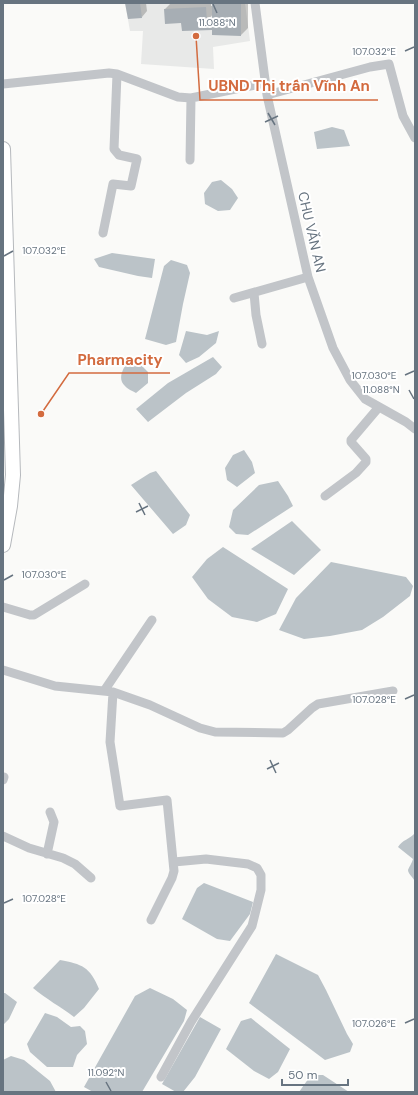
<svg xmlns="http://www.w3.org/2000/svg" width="418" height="1095" font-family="'DM Sans',sans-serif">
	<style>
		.built { fill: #e8e9e8 }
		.water { fill: #bbc3c8 }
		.shadow { fill: #0003; fill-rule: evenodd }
		.building { fill: #a7aeb4 }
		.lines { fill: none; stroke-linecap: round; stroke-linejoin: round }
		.primary-casing { stroke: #b6b9bd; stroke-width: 16 }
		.minor { stroke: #c2c5c9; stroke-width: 9 }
		.primary { stroke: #fff; stroke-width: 14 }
		.ticks { fill: none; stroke: #677480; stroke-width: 1.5 }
		.labels { text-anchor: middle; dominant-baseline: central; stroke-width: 4; stroke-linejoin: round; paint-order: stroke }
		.street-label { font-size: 14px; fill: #677480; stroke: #fff }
		.ticks-label { font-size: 10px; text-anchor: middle; fill: #677480; stroke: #fff; stroke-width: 4; stroke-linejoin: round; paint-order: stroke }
		.leader { fill: none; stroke: #d36b3f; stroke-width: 1.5 }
		.callout-dot { fill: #d36b3f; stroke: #fff; stroke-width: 1.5 }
		.callout-label { font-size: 15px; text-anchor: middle; font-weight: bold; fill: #d36b3f; stroke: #fff; stroke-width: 4; stroke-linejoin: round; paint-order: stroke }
	</style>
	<rect width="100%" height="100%" fill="#fafaf8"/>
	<!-- built -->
	<path class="built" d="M125,3H245L250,41L213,47L214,69L141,64L143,31H130Z"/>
	<!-- water -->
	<path class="water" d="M332,127L344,130L350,146L317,149L314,132Z
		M221,180L232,189L238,198L230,210L218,211L205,204L204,193L212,182Z
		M112,253L155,259L152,278L138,276L99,267L94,259Z
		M171,260L187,265L190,273L183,304L176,342L166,345L145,339L164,266Z
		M186,331L207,335L219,331L216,343L199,357L186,363L179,355Z
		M213,357L222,367L216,374L186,393L148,422L136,409L168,383Z
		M137,361L148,372V383L136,393C133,391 127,389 125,386C117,379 123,368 128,362Z
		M244,450L252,462L255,473L237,487L227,480L225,468L233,455Z
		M156,471L190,515L186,525L173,534L131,485L150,473Z
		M278,481L288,496L293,506L248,535L236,534L229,527L233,510L259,485Z
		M292,521L321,550L294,575L251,549Z
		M223,547L288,589L276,614L257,622L232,617L208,599L192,577L207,559Z
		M331,562L406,577L413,586L410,596L383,617L362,630L330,636L304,639L279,630L296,598Z
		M415,833V882C414,878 408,874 408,870C409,867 412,863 413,859L398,847C402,840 410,839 415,833Z
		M204,883L253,902L250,914L230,941L217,939L182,919L197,888Z
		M276,954L318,975L326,990L347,1034L353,1044L350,1052L325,1060L249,1003Z
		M60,960C82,964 90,967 99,989L84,1008L74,1017C61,1007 46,999 33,988Z
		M150,988L173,999L187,1010L184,1021L142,1092H93L84,1087L135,996Z
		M3,993H5L17,1002L9,1019L3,1025Z
		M45,1013L57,1017L71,1027L80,1026L85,1031L87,1044L77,1055L73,1067H47L30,1052L27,1044Z
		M200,1017L221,1029L195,1077L183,1092H176L162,1084Z
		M251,1018L290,1049L278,1072L269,1079L254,1071L226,1049L241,1021Z
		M11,1056L24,1060L50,1081L56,1092H3V1060Z
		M311,1075H323L349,1092H299Z"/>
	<!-- shadow -->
	<path class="shadow" d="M126,3H146L147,11L142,17Z
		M191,3H211V6H213V3H248V28L241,35L213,27L182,23L165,9L170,4ZM213,14V18L209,19Z"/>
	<!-- building -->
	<path class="building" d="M125,3H140L142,18L128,19Z
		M212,3H241V36L212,35V30L182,31L181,23L165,24L164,9L206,7L207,22L212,21Z"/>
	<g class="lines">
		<!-- primary casing -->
		<g class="primary-casing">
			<path id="primary" d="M3,149L13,475L10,506L3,545"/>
		</g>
		<!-- minor -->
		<path class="minor" d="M255,3L267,95L308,277L333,348L350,380L365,399L406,422L415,429
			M3,84L109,73L117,74L178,97L191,98L265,83
			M267,95L370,67L389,64L403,116L415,138
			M190,160L191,98
			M103,233L113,184L131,186L137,159L119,155L114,149L117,74
			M254,293L256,315L262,344
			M234,298L308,277
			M325,496L356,473L366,462V459L351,442V440L379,407
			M3,607L30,615H34L85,584
			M3,670L55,686L113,692L150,705L200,728L215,732L283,733L288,730L312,708L318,704L393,691
			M104,691L152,620
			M113,692L110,742L120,806L167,800L174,871L172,878L151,920
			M3,780L4,777
			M3,836L29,848L63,858L75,864L91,878
			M47,854L54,822L50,812
			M161,1077L191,1022L252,926L261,890V875L257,868L248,864L206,859L174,862"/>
		<!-- primary -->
		<use href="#primary" class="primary"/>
	</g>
	<!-- ticks -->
	<path class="ticks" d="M213,4L217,13M405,51L414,47M268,113L275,125M265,122L278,116M4,256L13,251M405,375L414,371M409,390L414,399M139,503L145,515M136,512L148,506M4,580L13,575M405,699L414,695M270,760L276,773M267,769L279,763M4,903L13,899M405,1023L414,1019M106,1082L111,1091"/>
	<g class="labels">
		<!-- street labels -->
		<g class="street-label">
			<text transform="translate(312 232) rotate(77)">CHU VĂN AN</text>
		</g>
	</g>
	<g class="ticks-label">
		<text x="217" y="26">11.088°N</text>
		<text x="374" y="55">107.032°E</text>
		<text x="44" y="254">107.032°E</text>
		<text x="374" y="379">107.030°E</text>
		<text x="381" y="393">11.088°N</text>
		<text x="44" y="578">107.030°E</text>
		<text x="374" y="703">107.028°E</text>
		<text x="44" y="902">107.028°E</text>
		<text x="374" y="1027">107.026°E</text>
		<text x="106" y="1076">11.092°N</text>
	</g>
	<!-- callouts -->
	<path class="leader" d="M196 36L200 100H378M41 414L69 373H170"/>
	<g class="callout-dot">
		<circle cx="196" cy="36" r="4"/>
		<circle cx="41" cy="414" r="4"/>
	</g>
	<g class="callout-label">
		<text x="289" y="91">UBND Thị trấn Vĩnh An</text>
		<text x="120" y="365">Pharmacity</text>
	</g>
	<!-- border -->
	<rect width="418" height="1095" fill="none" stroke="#677480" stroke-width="8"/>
	<!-- scale -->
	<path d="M282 1079v6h66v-6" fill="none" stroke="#677480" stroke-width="2"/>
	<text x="288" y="1079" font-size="12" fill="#677480" stroke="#ffffff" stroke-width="3" paint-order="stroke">50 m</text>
</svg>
